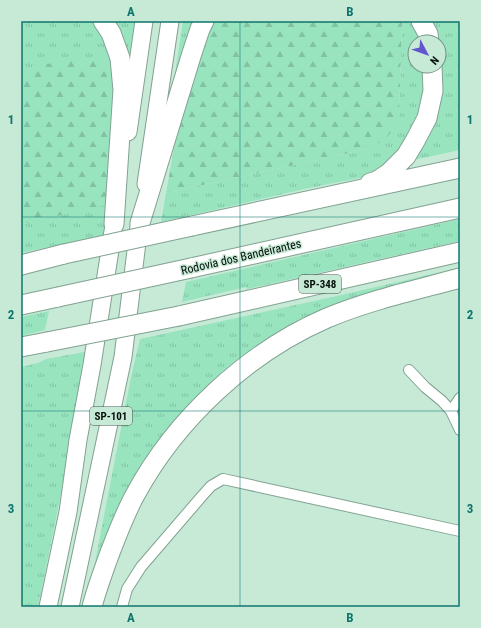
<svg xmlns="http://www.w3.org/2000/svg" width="481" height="628" font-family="'Roboto Condensed',sans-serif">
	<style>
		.grass { fill: url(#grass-tufts) }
		.forest { fill: url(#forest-firs) }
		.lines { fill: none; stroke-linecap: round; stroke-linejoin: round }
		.minor-casing { stroke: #81a291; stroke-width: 12 }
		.trunk-casing { stroke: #81a291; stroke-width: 19 }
		.motorway-casing { stroke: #81a291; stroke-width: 21 }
		.minor { stroke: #fff; stroke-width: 10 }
		.trunk { stroke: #fff; stroke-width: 17 }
		.motorway { stroke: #fff; stroke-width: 19 }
		.motorway-bridge-casing { stroke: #81a291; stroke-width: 21; stroke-linecap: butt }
		.motorway-bridge { stroke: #fff; stroke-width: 19 }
		.grid { fill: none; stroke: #0f766e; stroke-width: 1; stroke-opacity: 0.55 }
		.labels { text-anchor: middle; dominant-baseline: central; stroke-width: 3; stroke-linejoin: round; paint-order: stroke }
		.shield { fill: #c7ead7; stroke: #3e5147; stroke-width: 1 }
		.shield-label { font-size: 11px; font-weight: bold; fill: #040f09 }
		.street-label { font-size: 12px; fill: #040f09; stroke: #c7ead7 }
		.neatline { fill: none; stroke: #0f766e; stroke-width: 1.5 }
		.grid-label { font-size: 13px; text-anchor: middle; font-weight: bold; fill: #0f766e }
	</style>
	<defs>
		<pattern id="grass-tufts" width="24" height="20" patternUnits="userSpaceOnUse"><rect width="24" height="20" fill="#98e4bf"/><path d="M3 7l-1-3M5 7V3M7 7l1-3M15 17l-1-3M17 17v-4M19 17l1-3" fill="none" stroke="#81c2a3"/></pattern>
		<pattern id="forest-firs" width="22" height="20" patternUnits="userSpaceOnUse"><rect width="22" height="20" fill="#98e4bf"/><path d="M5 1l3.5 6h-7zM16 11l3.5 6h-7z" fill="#81c2a3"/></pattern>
	</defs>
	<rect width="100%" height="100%" fill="#c7ead7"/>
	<!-- grass -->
	<path class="grass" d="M21,21H97L113,59L115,116L104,235L21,253Z
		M112,21H138L129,79Z
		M183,21H198L172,93Z
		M402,21H413L422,42H415V66H426L424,100L409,143L382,168L364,177L309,188L161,222L166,193L367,149L399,116Z
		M430,21H460V150L409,161L439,66V42H435Z
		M460,219V241L247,289L246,287L182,302L186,282Z
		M454,269L456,273L367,297L196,404L90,588L131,377L140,339L337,296Z
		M49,311L45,330L21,336V317Z
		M90,351L38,607H21V367L38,363L46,359Z"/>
	<!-- forest -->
	<path class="forest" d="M213,21H402L399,116L393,130L384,140L367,149L166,193L177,131L199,52Z
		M97,56L113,59L116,79L107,205L21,224V81L47,64Z"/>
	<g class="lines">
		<!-- minor casing -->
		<g class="minor-casing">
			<path id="minor" d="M409,370L425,387L442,401L451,411L460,430
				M451,411L460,398
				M122,607L127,589L141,567L202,496L211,486L223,479L460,531"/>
		</g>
		<!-- trunk casing -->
		<g class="trunk-casing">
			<path id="trunk" d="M128,132L144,21
				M146,184L170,21
				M48,607L68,512L78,440L92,365L113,231
				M70,607L123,357L139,226"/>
		</g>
		<!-- motorway casing -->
		<g class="motorway-casing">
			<path id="motorway" d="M103,21L111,33L120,58L123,90L114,224
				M421,21L428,34L429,42
				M370,183L377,181L389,173L406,156L415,141L427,118L433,91L432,66
				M140,223L192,53L200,29L204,21
				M192,226L460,168
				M21,265L64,254
				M191,268L460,208
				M21,305L58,297
				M179,316L460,252
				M21,347L47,342
				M92,607C96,591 102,575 108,558C116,537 124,515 135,495C176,419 248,352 327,318C370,300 416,290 460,278"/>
		</g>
		<!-- minor -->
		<use href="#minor" class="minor"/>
		<!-- trunk -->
		<use href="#trunk" class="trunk"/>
		<!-- motorway -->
		<use href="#motorway" class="motorway"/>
		<!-- motorway-bridge casing -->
		<g class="motorway-bridge-casing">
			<path id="motorway-bridge" d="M64,254L192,226
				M58,297L191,268
				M47,342L179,316"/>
		</g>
		<!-- motorway-bridge -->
		<use href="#motorway-bridge" class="motorway-bridge"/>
	</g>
	<!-- grid -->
	<path class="grid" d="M240,21V607M21,217H460M21,411H460"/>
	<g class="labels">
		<!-- shield labels -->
		<g class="shield">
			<rect x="299" y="275" width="42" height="18" rx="3"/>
			<rect x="90" y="407" width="42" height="18" rx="3"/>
		</g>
		<g class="shield-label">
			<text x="320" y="284">SP-348</text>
			<text x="111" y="416">SP-101</text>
		</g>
		<!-- street labels -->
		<g class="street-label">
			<text transform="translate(241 257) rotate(-13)">Rodovia dos Bandeirantes</text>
		</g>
	</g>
	<!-- border -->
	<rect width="481" height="628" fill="none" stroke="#c7ead7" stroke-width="44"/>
	<!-- north arrow -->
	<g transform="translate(427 54) rotate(131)"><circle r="19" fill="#c7ead7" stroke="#799285"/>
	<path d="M0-3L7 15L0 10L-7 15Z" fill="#6255ce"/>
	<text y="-6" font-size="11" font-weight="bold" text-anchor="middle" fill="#040f09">N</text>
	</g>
	<rect x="22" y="22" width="437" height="584" class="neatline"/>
	<g class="grid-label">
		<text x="131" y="16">A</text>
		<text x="350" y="16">B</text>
		<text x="11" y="124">1</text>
		<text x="470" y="124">1</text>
		<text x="11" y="319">2</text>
		<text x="470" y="319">2</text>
		<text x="11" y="513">3</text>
		<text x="470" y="513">3</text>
		<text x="131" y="622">A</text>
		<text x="350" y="622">B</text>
	</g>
</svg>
